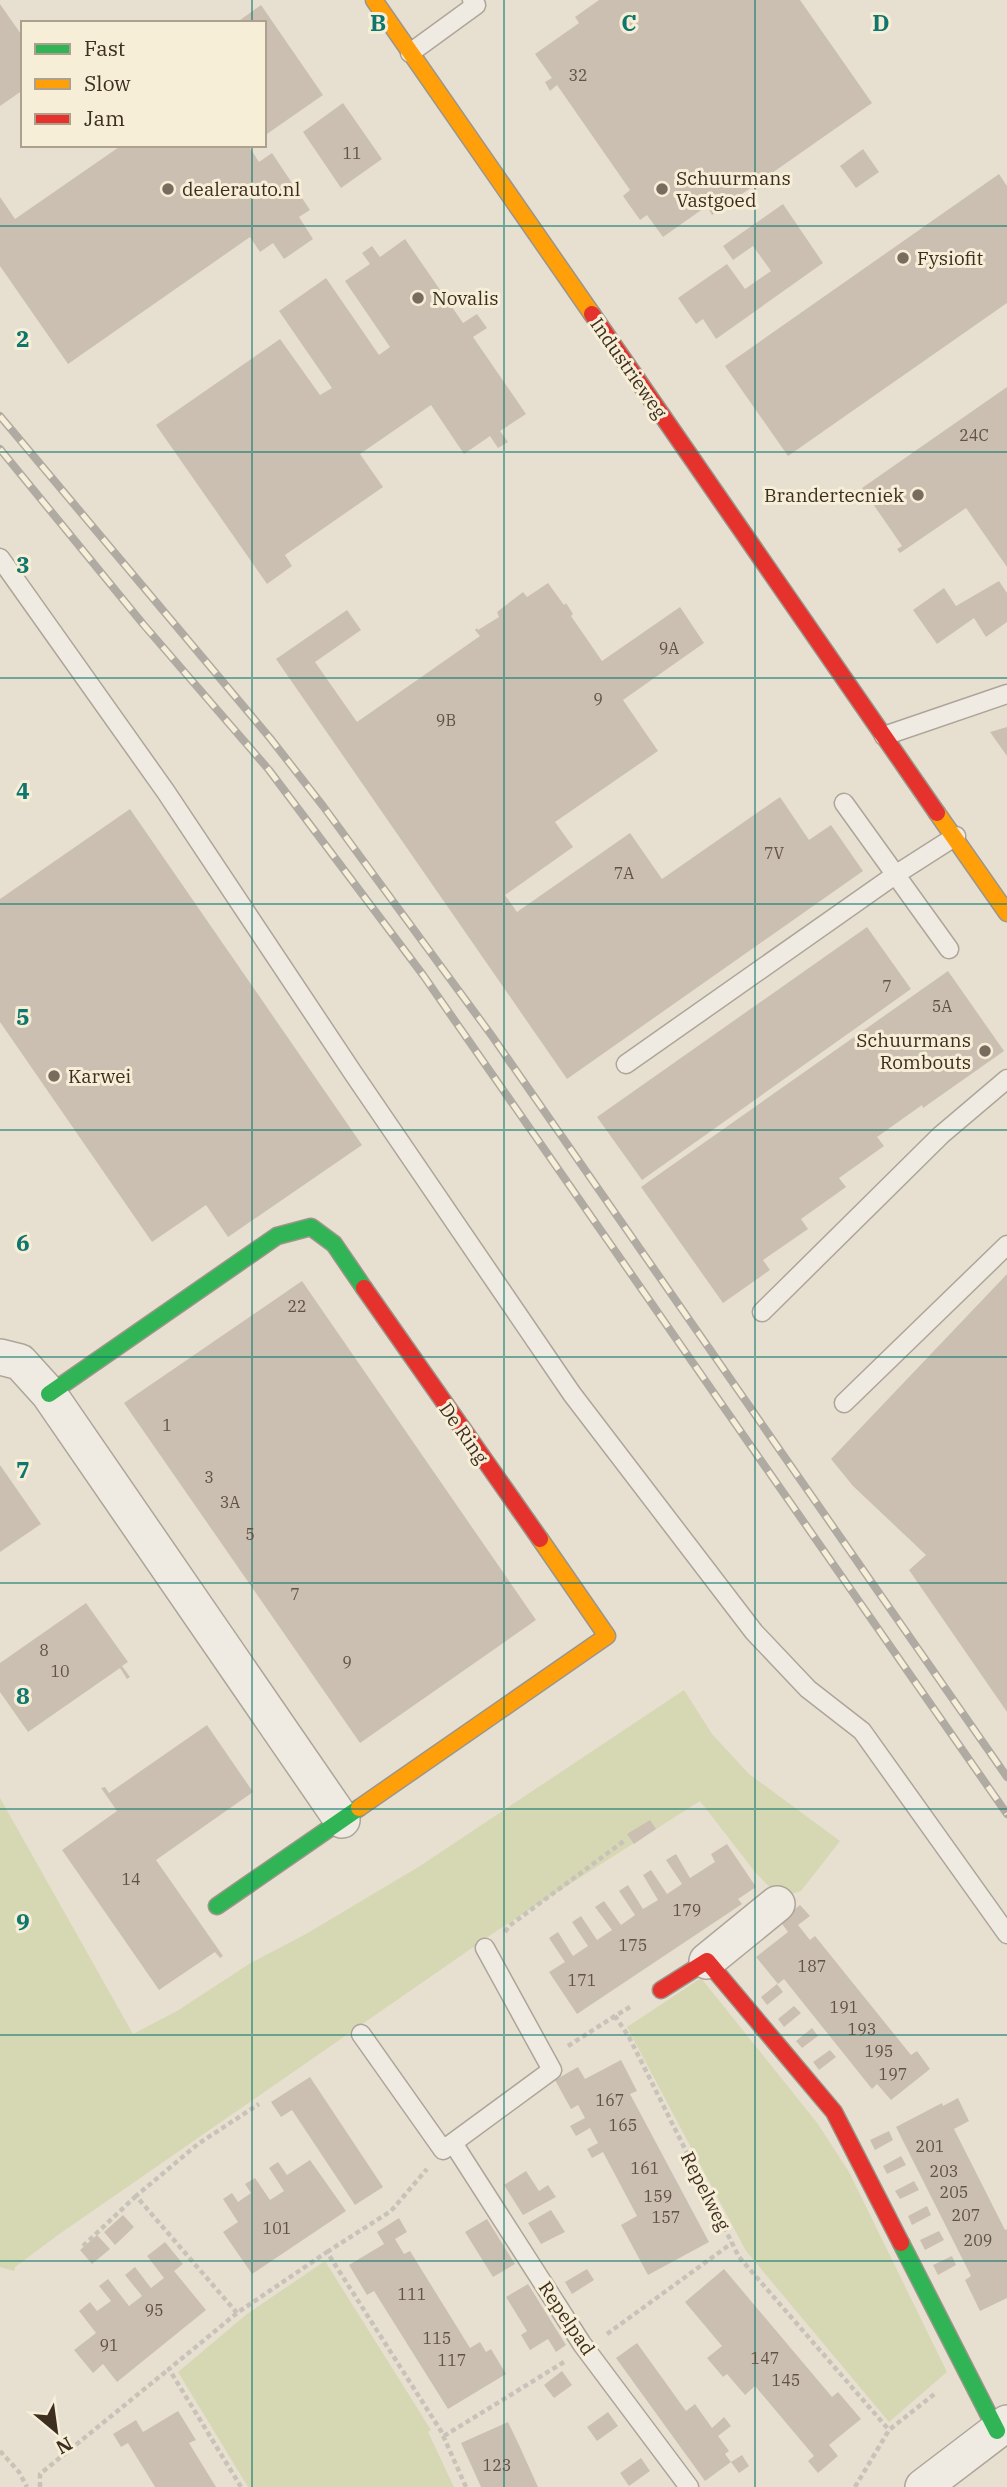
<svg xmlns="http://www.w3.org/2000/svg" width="1007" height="2487" font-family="'IBM Plex Serif',serif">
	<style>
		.green { fill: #d6d7b3 }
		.building { fill: #cbbfb2 }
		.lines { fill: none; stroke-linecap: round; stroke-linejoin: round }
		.lane-casing { stroke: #ada599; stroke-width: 21 }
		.street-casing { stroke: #ada599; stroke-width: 38 }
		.fast-casing { stroke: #9c958a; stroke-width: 19 }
		.slow-casing { stroke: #9c958a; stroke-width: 19 }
		.jam-casing { stroke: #9c958a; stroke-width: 19 }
		.path { stroke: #c8c2b9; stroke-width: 4.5; stroke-dasharray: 5 3.5; stroke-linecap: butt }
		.lane { stroke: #efebe3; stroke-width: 18 }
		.street { stroke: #efebe3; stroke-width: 35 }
		.fast { stroke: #30b455; stroke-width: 16 }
		.slow { stroke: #ff9f0a; stroke-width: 16 }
		.jam { stroke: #e5322d; stroke-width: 16 }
		.rail-casing { stroke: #afaaa2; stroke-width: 8 }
		.rail { stroke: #f7eed8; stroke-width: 5; stroke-dasharray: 16; stroke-linecap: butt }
		.grid { fill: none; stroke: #0f766e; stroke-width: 2; stroke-opacity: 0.55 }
		.poi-dot { fill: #786c5e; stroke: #f7eed8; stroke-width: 2.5 }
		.labels { text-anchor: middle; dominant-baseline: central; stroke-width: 6; stroke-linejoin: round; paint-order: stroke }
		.number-label { font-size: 16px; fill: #605244 }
		.poi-label { font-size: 19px; fill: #3d2e20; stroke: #f7eed8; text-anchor: start }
		.street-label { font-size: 19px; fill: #3d2e20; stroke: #f7eed8 }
		.grid-label { font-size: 23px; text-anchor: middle; font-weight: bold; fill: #0f766e; stroke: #f7eed8; stroke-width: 6; stroke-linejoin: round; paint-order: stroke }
	</style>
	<rect width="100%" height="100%" fill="#e7e0d1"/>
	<!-- green -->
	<path class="green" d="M684,1690L712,1734L749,1774L840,1841L801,1891L780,1898L755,1872L700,1801L498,1930L58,2235L15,2267L14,2271L0,2267V1798L133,2034L177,2011L249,1964L306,1934L420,1866Z
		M701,1978L818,2124L849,2172L947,2372L889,2422L746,2251L627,2027Z
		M325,2261L431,2430L428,2432L454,2487H248L178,2372L247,2314Z"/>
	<!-- building -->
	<path class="building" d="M599,0H800L872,103L712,215L707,206L663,237L647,215L640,220L623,196L630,190L557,85L550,91L545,82L552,78L535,54L579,23L575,17Z
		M0,4L23,37V90L0,106Z
		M261,5L323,95L264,136V23H236Z
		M343,103L382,159L341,188L303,132Z
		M122,145H248L259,162L272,153L310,210L299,217L313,239L284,259L273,243L260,252L250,237L68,364L0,266V197L15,219Z
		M863,149L879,172L856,188L840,166Z
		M999,174L1007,186V303L788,456L725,366Z
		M783,204L823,263L716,339L703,319L696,324L678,298L727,264L745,289L771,271L753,246L733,260L723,246Z
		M405,239L463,323L477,314L487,328L473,337L526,414L500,431L508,442L498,448L490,436L464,454L431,405L360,454L383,487L285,555L292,566L267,584L156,425L280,339L320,395L332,388L279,311L326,278L379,355L390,347L345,281L370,264L362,253L372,246L380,257Z
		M1007,387V567L966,508L900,553L897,549L902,546L862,488Z
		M999,581L1007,593V622L986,637L974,618L937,644L913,610L944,588L956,606Z
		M548,583L564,605L566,603L573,614L571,616L602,661L680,607L704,643L623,700L658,751L555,822L573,847L505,895L517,912L630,833L662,879L780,797L809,840L831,825L863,871L567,1079L276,659L347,610L361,630L315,662L357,722L480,636L475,630L477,628L478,630L499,617L497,612L523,592L527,597Z
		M1007,727V756L990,732Z
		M130,809L362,1145L228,1237L206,1205L152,1242L0,1022V899Z
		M867,927L911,989L642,1180L597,1117Z
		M948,971L1004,1051L923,1108L922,1105L877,1137L884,1146L839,1178L846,1187L801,1219L808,1229L763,1260L770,1270L723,1303L641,1187Z
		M1007,1274V1712L909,1570L926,1555L853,1486L831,1459Z
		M302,1281L536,1620L360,1743L124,1403Z
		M0,1465L41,1524L0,1552Z
		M86,1603L128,1662L122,1666L130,1677L127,1679L120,1668L28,1732L0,1692V1663Z
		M207,1725L253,1792L156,1860L223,1956L220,1958L215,1952L159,1990L62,1850L117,1811L101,1788L105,1787L109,1793Z
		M650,1820L656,1829L634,1844L627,1834Z
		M727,1844L756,1887L738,1899L742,1904L577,2014L549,1972L565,1962L549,1938L558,1932L573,1956L588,1946L572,1922L581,1916L597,1940L612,1930L595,1907L604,1901L621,1925L635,1915L619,1891L628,1885L643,1909L658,1900L643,1875L651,1870L667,1894L682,1884L666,1860L676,1854L690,1878L715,1862L711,1854Z
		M800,1905L810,1916L798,1925L810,1940L815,1936L911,2055L917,2051L930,2069L891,2100L877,2084L872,2089L784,1979L778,1984L756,1957L788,1932L780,1921Z
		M777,1984L783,1992L767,2005L761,1997Z
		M794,2006L801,2013L784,2027L778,2019Z
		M812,2028L818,2036L802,2048L796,2041Z
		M830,2050L836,2057L819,2070L813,2062Z
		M621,2060L637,2091L630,2094L709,2242L648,2275L621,2225L637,2216L603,2152L592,2158L587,2149L598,2143L590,2128L576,2136L570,2126L585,2118L578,2105L571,2109L555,2080L578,2067L585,2079Z
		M310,2077L383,2187L355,2205L292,2110L281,2117L271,2102Z
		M958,2098L969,2121L954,2129L1005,2230L1007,2229V2298L980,2311L965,2280L971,2276L896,2127L942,2103L943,2106Z
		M889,2131L893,2140L875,2150L870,2140Z
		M901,2156L906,2165L887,2174L883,2166Z
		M310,2160L346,2211L252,2274L223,2232L238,2222L223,2199L232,2193L238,2202L251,2193L245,2184L255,2178L270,2200L284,2191L269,2168L278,2162L287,2175Z
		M526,2171L539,2191L548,2185L556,2197L523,2215L504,2185Z
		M914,2181L919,2190L900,2199L895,2191Z
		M927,2206L931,2215L912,2225L908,2216Z
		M551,2210L565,2232L541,2244L528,2223Z
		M123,2215L134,2227L115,2245L104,2232Z
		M399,2218L407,2232L395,2239L404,2254L410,2251L470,2348L480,2342L486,2352L491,2349L506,2374L448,2409L374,2291L367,2295L349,2265L384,2244L377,2232Z
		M487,2219L515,2264L493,2277L465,2232Z
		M939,2231L944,2240L925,2250L920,2240Z
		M97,2235L110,2249L92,2264L80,2250Z
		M165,2242L183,2264L174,2271L206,2310L117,2382L103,2364L93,2373L74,2350L96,2333L79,2311L90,2302L97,2311L111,2301L99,2286L108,2279L129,2306L142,2296L125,2275L135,2267L151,2288L164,2278L147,2256Z
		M952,2256L956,2265L938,2275L933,2265Z
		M587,2269L594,2280L572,2294L565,2282Z
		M724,2269L832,2397L838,2392L861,2419L829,2445L838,2456L818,2473L808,2461L814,2456L755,2386L745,2395L727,2374L723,2377L707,2358L722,2346L685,2302Z
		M528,2284L566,2345L556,2352L548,2339L530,2350L521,2335L527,2331L506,2297Z
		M637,2343L686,2411L695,2404L712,2428L724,2417L731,2426L718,2436L729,2451L725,2454L731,2462L705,2481L616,2358Z
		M562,2371L572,2385L554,2398L544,2385Z
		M178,2411L196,2440L189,2443L216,2487H155L128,2443L121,2447L113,2434L136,2420L143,2432Z
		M608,2412L618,2426L597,2441L587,2427Z
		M508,2422L519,2445L538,2487H481L472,2467L461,2443Z
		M742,2455L749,2466L739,2473L731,2462Z
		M641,2458L650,2471L629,2486L620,2473Z"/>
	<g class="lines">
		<!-- lane casing -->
		<g class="lane-casing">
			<path id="lane" d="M410,53L476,5L472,0
				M0,558L166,792L353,1073L572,1394L754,1632L808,1689L862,1731L1007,1934
				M884,736L1007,694
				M844,803L949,949
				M626,1064L895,875L956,836
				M762,1312L941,1135L1007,1079
				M844,1403L1007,1245
				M361,2034L443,2150L552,2070L485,1948
				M453,2143L582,2344L689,2487"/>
		</g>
		<!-- street casing -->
		<g class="street-casing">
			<path id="street" d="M0,1357L20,1362L49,1394L342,1820
				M707,1961L777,1904
				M923,2487L1007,2423"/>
		</g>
		<!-- fast casing -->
		<g class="fast-casing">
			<path id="fast" d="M49,1394L277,1236L311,1227L334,1244L364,1288
				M217,1906L359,1808
				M901,2243L997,2431"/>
		</g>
		<!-- slow casing -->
		<g class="slow-casing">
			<path id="slow" d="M374,0L592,314
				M937,813L1007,913
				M359,1808L607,1636L540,1539"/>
		</g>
		<!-- jam casing -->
		<g class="jam-casing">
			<path id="jam" d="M592,314L937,813
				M364,1288L540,1539
				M661,1990L707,1961L834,2112L901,2243"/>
		</g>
		<!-- path -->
		<path class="path" d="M505,1932L509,1926L624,1841
			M630,2007L615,2016L629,2037L739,2257L889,2430
			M568,2046L615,2016
			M83,2246L136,2196
			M327,2252L391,2211L427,2169
			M237,2313L136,2196L198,2144L259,2104
			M607,2334L732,2243
			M444,2436L564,2362
			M0,2451L19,2472L27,2487
			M40,2487V2474L169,2369
			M241,2487L169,2369L237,2313L327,2252L441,2431L466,2487
			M855,2487L889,2430L937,2392"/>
		<!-- lane -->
		<use href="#lane" class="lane"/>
		<!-- street -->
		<use href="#street" class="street"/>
		<!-- fast -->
		<use href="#fast" class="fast"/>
		<!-- slow -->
		<use href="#slow" class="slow"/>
		<!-- jam -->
		<use href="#jam" class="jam"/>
		<!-- rail casing -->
		<g class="rail-casing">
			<path id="rail" d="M0,416L270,738L323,806L492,1036L1007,1777
				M0,449L143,624L269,770L423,975L1007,1814"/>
		</g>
		<!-- rail -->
		<use href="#rail" class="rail"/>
	</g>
	<!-- grid -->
	<path class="grid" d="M252,0V23M504,0V2487M755,0V2487M252,145V2487M0,226H1007M0,452H1007M0,678H1007M0,904H1007M0,1130H1007M0,1357H1007M0,1583H1007M0,1809H1007M0,2035H1007M0,2261H1007"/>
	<!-- markers -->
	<g class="poi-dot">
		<circle cx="168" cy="189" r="7"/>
		<circle cx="662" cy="189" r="7"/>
		<circle cx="903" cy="258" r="7"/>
		<circle cx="418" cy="298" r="7"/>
		<circle cx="918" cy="495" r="7"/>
		<circle cx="985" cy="1051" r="7"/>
		<circle cx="54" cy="1076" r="7"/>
	</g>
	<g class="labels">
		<!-- number labels -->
		<g class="number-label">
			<text x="578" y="75">32</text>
			<text x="352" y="153">11</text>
			<text x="974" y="435">24C</text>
			<text x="669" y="648">9A</text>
			<text x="598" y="699">9</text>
			<text x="446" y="720">9B</text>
			<text x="774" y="853">7V</text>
			<text x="624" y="873">7A</text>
			<text x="887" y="986">7</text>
			<text x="942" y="1006">5A</text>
			<text x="297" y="1306">22</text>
			<text x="167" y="1425">1</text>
			<text x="209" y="1477">3</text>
			<text x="230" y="1502">3A</text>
			<text x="250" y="1534">5</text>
			<text x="295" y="1594">7</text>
			<text x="44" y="1650">8</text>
			<text x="347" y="1662">9</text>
			<text x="60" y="1671">10</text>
			<text x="131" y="1879">14</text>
			<text x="687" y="1910">179</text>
			<text x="633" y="1945">175</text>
			<text x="812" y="1966">187</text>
			<text x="582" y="1980">171</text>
			<text x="844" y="2007">191</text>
			<text x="862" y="2029">193</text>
			<text x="879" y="2051">195</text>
			<text x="893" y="2074">197</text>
			<text x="610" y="2100">167</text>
			<text x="623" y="2125">165</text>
			<text x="930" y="2146">201</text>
			<text x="645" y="2168">161</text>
			<text x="944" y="2171">203</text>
			<text x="954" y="2192">205</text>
			<text x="658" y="2196">159</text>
			<text x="966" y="2215">207</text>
			<text x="666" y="2217">157</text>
			<text x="277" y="2228">101</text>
			<text x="978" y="2240">209</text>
			<text x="412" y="2294">111</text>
			<text x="154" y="2310">95</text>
			<text x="437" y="2338">115</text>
			<text x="109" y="2345">91</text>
			<text x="765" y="2358">147</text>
			<text x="452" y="2360">117</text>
			<text x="786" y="2380">145</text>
			<text x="497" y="2465">123</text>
		</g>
		<!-- poi labels -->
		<g class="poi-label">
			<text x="676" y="178">Schuurmans<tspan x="676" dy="22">Vastgoed</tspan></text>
			<text x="182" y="189">dealerauto.nl</text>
			<text x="917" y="258">Fysiofit</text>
			<text x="432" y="298">Novalis</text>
			<text x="904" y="495" text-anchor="end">Brandertecniek</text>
			<text x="971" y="1040" text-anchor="end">Schuurmans<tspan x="971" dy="22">Rombouts</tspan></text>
			<text x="68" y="1076">Karwei</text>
		</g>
		<!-- street labels -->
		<g class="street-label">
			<text transform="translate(629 368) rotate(55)">Industrieweg</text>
			<text transform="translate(464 1433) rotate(55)">De Ring</text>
			<text transform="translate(706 2191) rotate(63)">Repelweg</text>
			<text transform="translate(567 2318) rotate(56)">Repelpad</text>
		</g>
	</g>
	<g class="grid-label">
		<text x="378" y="31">B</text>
		<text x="629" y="31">C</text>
		<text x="881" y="31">D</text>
		<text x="23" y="347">2</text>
		<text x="23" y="573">3</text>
		<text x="23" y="799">4</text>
		<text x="23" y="1025">5</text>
		<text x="23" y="1251">6</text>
		<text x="23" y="1478">7</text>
		<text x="23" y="1704">8</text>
		<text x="23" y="1930">9</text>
	</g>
	<!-- legend -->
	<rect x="21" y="21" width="245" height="126" fill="#f7eed8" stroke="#ada18e" stroke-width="2"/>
	<rect x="35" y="44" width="35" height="10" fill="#30b455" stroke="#ada18e" stroke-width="2"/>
	<text x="84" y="56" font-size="21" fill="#3d2e20">Fast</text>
	<rect x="35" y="79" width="35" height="10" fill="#ff9f0a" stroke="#ada18e" stroke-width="2"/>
	<text x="84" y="91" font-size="21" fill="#3d2e20">Slow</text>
	<rect x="35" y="114" width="35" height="10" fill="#e5322d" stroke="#ada18e" stroke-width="2"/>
	<text x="84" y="126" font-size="21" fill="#3d2e20">Jam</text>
	<!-- north arrow -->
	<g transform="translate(56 2431) rotate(151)" stroke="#f7eed8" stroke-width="5" paint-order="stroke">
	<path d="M0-5L12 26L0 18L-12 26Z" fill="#3d2e20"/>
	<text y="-10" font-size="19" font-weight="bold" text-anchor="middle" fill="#3d2e20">N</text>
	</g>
</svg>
